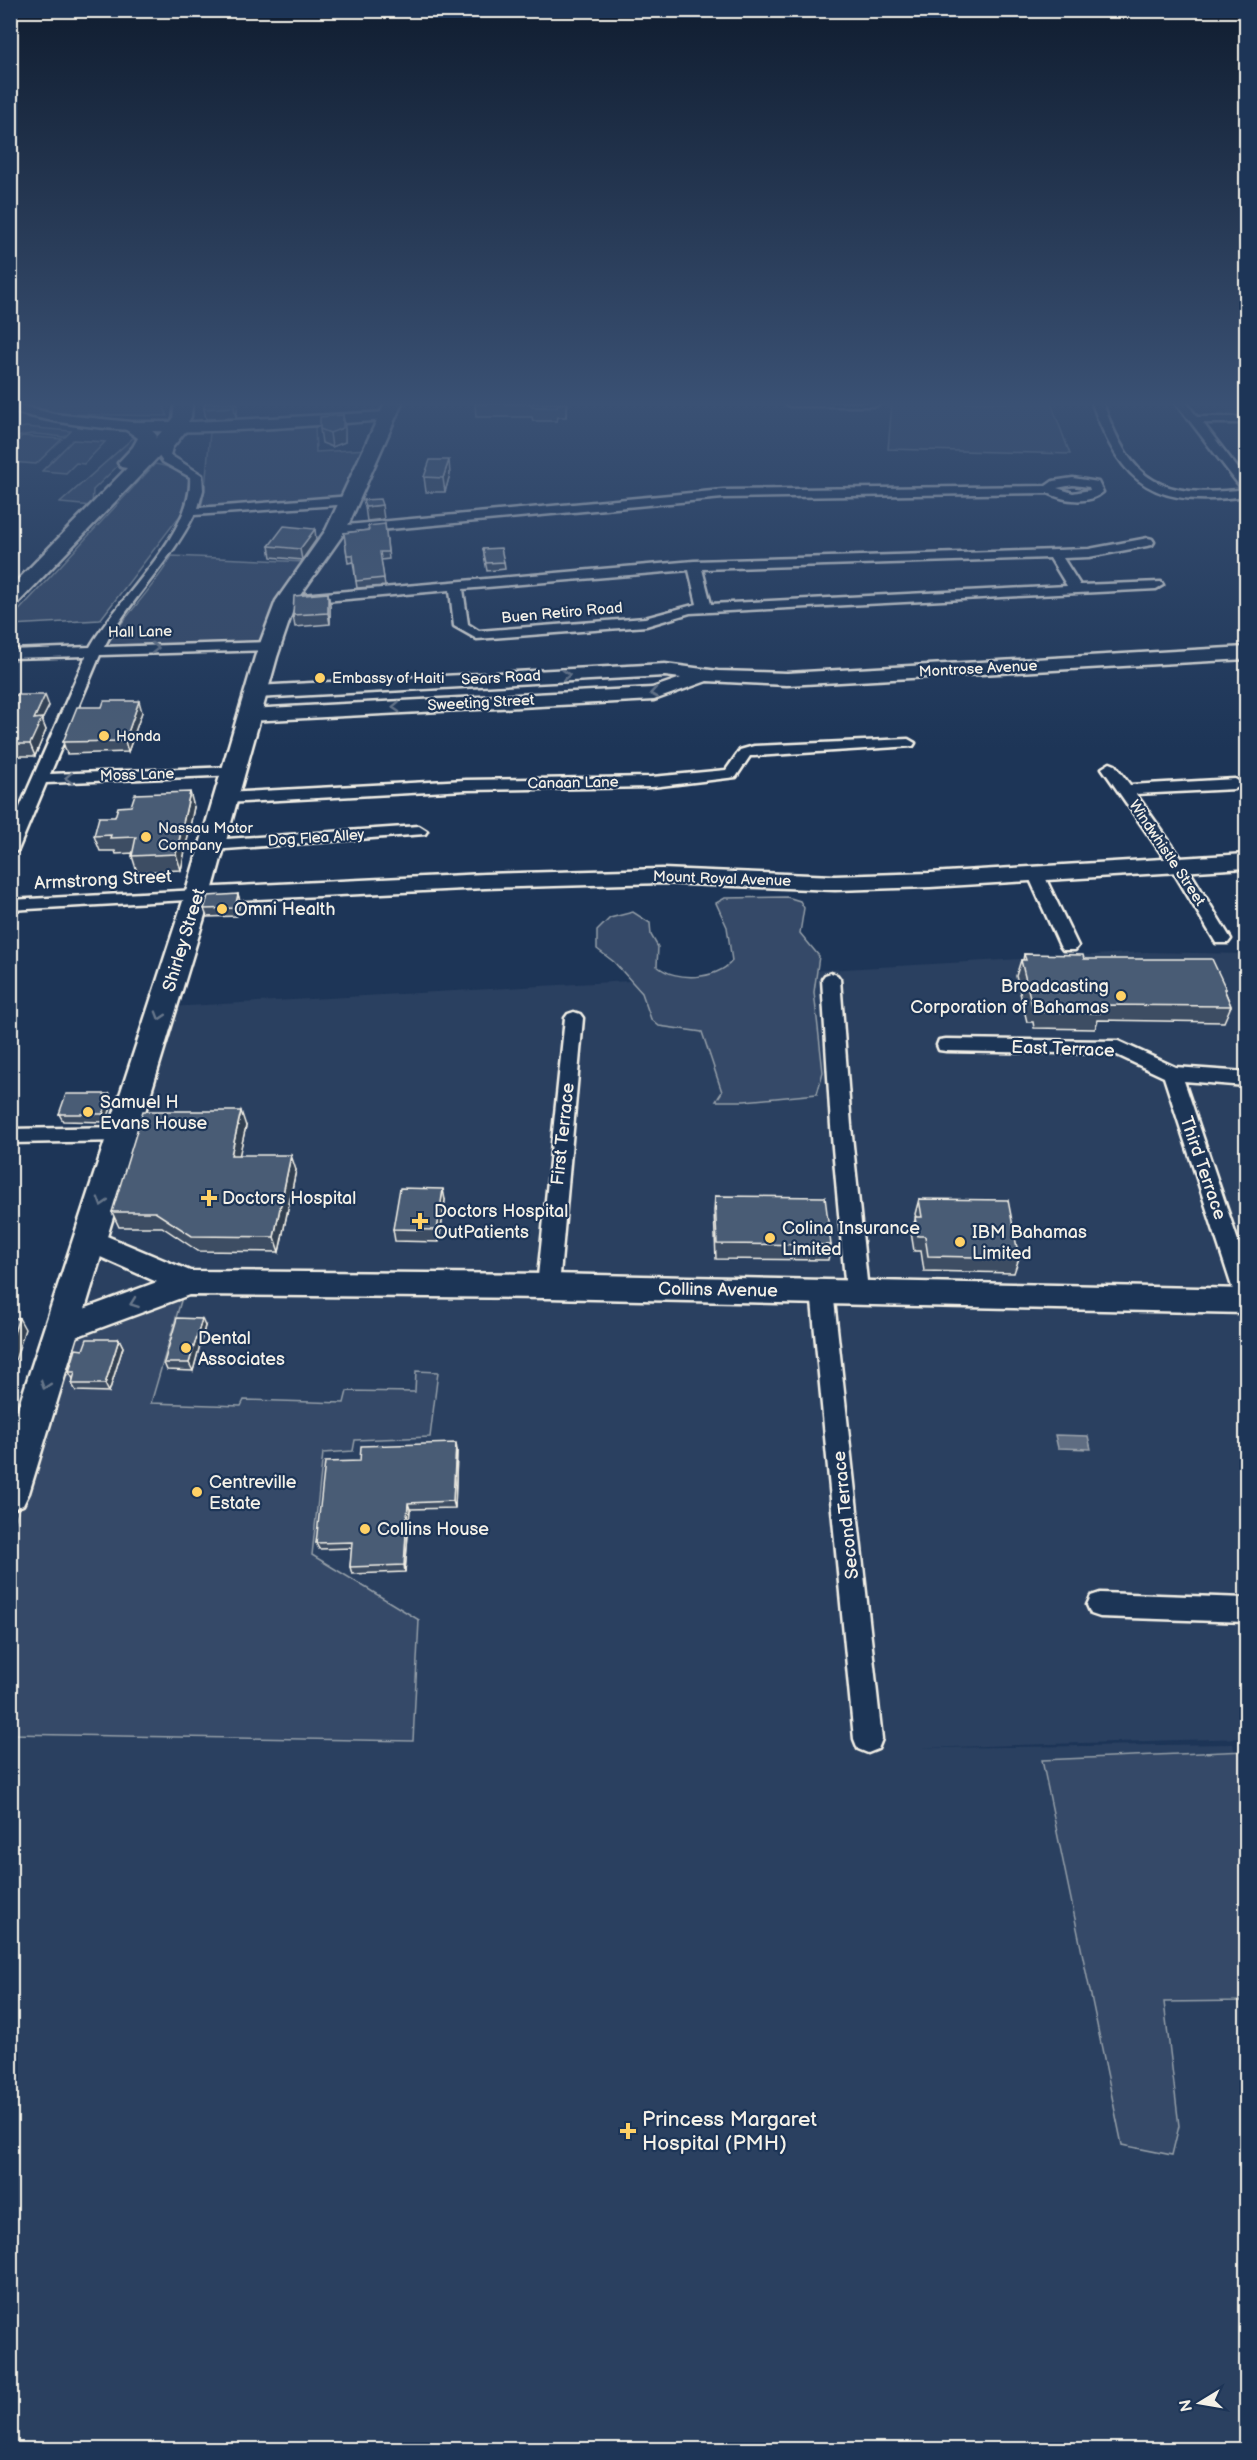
<svg xmlns="http://www.w3.org/2000/svg" width="1257" height="2460" font-family="'Balsamiq Sans',sans-serif">
	<style>
		.built { fill: #2a4060 }
		.green { fill: #354a67; stroke: #949ea8; stroke-width: 1.5 }
		.water { fill: #5e6d82; stroke: #9aa2ab; stroke-width: 1.5 }
		.lines { fill: none; stroke-linecap: round; stroke-linejoin: round }
		.street-casing { stroke: #f4f1e8; stroke-width: 5 }
		.secondary-casing { stroke: #f4f1e8; stroke-width: 5 }
		.highway-casing { stroke: #f4f1e8; stroke-width: 5 }
		.street { fill: #1d3557; fill-rule: evenodd }
		.secondary { fill: #1d3557; fill-rule: evenodd }
		.highway { fill: #1d3557; fill-rule: evenodd }
		.wall { fill: #3e4e64; stroke: #f4f1e8; stroke-width: 1.5 }
		.shaded-wall { fill: #324051; stroke: #f4f1e8; stroke-width: 1.5 }
		.building { fill: #485b74; stroke: #f4f1e8; stroke-width: 1.5 }
		.oneway { stroke: #68778a }
		.poi-dot { fill: #ffd166; stroke: #1d3557; stroke-width: 2 }
		.labels { text-anchor: middle; dominant-baseline: central; stroke-width: 4.5; stroke-linejoin: round; paint-order: stroke }
		.far-street-label { font-size: 15px; fill: #f4f1e8; stroke: #1d3557 }
		.far-poi-label { font-size: 15px; fill: #f4f1e8; stroke: #1d3557; text-anchor: start }
		.street-label { font-size: 18px; fill: #f4f1e8; stroke: #1d3557 }
		.poi-label { font-size: 18px; fill: #f4f1e8; stroke: #1d3557; text-anchor: start }
		.near-poi-label { font-size: 21px; fill: #f4f1e8; stroke: #1d3557; text-anchor: start }
	</style>
	<rect width="100%" height="100%" fill="#1d3557"/>
	<filter id="ink" filterUnits="userSpaceOnUse"><feTurbulence type="fractalNoise" baseFrequency=".0167" numOctaves="2"/><feDisplacementMap in="SourceGraphic" scale="12" xChannelSelector="R" yChannelSelector="G"/><feConvolveMatrix kernelMatrix="1 2 1 2 8 2 1 2 1" color-interpolation-filters="sRGB"/></filter>
	<g filter="url(#ink)">
		<!-- built -->
		<path class="built" d="M1221,403H1246V434L1237,422Z
			M1146,952L1246,954V1738L922,1748L1233,1744L1246,1813V2449L11,2450V1535L169,1007Z"/>
		<!-- green -->
		<path class="green" d="M30,403H163L167,416L59,414L27,408Z
			M892,403H1051L1070,454L888,449Z
			M315,426L316,452L368,449L348,498L201,508L205,489L210,432Z
			M25,427L71,431L65,437C48,436 24,429 11,441V431Z
			M22,436L62,439L36,464L11,462V447Z
			M133,438L142,442L93,490L92,506L60,503Z
			M73,440L105,442L84,464L76,463L66,473L42,471Z
			M155,464C170,467 180,469 191,481L188,505L100,620L11,625V619Z
			M172,556L306,562L265,642L106,645C126,614 154,588 172,556Z
			M787,897L800,901L804,908L800,933L819,956L814,992L823,1072L817,1094L744,1101H716L722,1092L702,1032L659,1026L651,1019L642,993L614,962L597,949V931L610,918L633,912L650,923L651,935L658,947L657,966C675,982 717,980 732,961L727,927L716,903L725,898Z
			M183,1294L151,1403L241,1406L244,1400L344,1403L347,1391L415,1392L416,1371L438,1372L430,1437L355,1440L353,1451L323,1453L312,1555L419,1620L413,1741L11,1734V1535L71,1333Z
			M1246,1751V2001L1164,2002L1179,2126L1172,2155L1122,2145L1042,1760Z"/>
		<!-- water -->
		<path class="water" d="M1055,1435L1088,1436L1091,1449L1058,1448Z"/>
		<g class="lines">
			<!-- street casing -->
			<g class="street-casing">
				<path id="street" d="M785,403H880L875,406H790Z
					M1092,403H1103C1132,484 1161,499 1246,489H1242L1176,403H1187L1197,417H1246V423H1203L1246,479V496C1157,508 1122,488 1092,403Z
					M182,425L188,428L172,448L170,455L202,475L203,490L198,508L351,496L357,500L351,504L194,515C170,563 129,600 104,647L271,642L278,646L271,650L100,655L50,774L233,767L238,769L241,772L238,775L46,783L18,850L10,855V830L86,656L10,658V650L90,647C117,599 194,533 190,477L163,462L158,455L160,447L178,426Z
					M1073,478L1098,482L1103,492C1089,505 1064,501 1048,493L723,498L336,534L330,530L336,526L723,490L1046,486L1053,481ZM1073,485L1089,487L1090,490L1073,493L1057,488Z
					M1148,538L1152,539L1154,542L1152,545L1089,557L1063,558L1080,585L1161,582L1163,585L1156,589L690,613L646,626L477,639L454,626L450,590L302,603L295,599L302,595L694,561L1089,549ZM1050,558L1067,586L711,604L702,569ZM689,570L697,604L645,618L479,631L468,624L463,589Z
					M908,739L915,743L913,746L754,756H750L736,777L652,787L466,790L225,803L217,798L225,793L466,780L652,777L726,770L740,750L754,746Z
					M1110,763L1115,765L1130,785L1235,779L1243,784L1235,789L1136,794L1186,865L1231,939L1228,943H1216L1170,866L1102,768Z
					M419,826L427,831L425,834L212,850L204,845L212,840Z
					M1036,870L1042,871L1044,875L1078,946L1075,950H1063L1060,946L1028,875L1030,871Z
					M198,890L204,891L206,895L204,899L10,910V900Z
					M831,973L837,975L840,979L851,1126L868,1291L865,1297L857,1300L849,1297L846,1291L831,1126L822,979L825,975Z
					M574,1012L580,1014L583,1018L559,1286L556,1292L548,1295L540,1292L537,1286L565,1018L568,1014Z
					M946,1039L1118,1041L1175,1067L1246,1072V1086L1184,1081L1246,1265V1305L1238,1302L1235,1296L1164,1077L1115,1054L946,1051L939,1050L937,1045L939,1040Z
					M123,1127L130,1129L133,1134L130,1139L123,1141L10,1143V1129Z
					M822,1282L830,1285L833,1291L882,1739L878,1749L868,1753L858,1749L854,1739L811,1291L814,1285Z
					M1100,1593L1246,1598V1622L1100,1617L1091,1614L1087,1605L1091,1596Z"/>
			</g>
			<!-- secondary casing -->
			<g class="secondary-casing">
				<path id="secondary" d="M10,403L54,414L131,422H193L387,412L394,416L387,420C262,428 133,445 10,411Z
					M1246,647V659L787,685L707,681L654,700L249,721L242,719L239,715L242,711L249,709L652,688L681,678L665,676L256,698L249,696L246,692L249,688L256,686L665,664L718,671L787,673Z
					M1246,854V868L930,887L835,890L662,883L485,888L198,902L190,900L187,895L190,890L198,888L485,874L662,869L835,876L930,873Z
					M90,1229L190,1271L548,1274L1246,1289V1313L548,1298L189,1295L62,1342L51,1339L47,1330L51,1321L157,1282L80,1248L76,1240L80,1232Z"/>
			</g>
			<!-- highway casing -->
			<g class="highway-casing">
				<path id="highway" d="M175,403H192L191,417L182,432L17,604L10,606V588L127,468L121,467L118,463L133,447L138,438L122,427L125,423C136,421 150,427 157,436L155,439L173,419Z
					M385,403H402L346,530L296,601L277,657L211,895L29,1493L23,1505L10,1510V1433L185,895L255,657L276,601L326,530Z"/>
			</g>
			<!-- street -->
			<use href="#street" class="street"/>
			<!-- secondary -->
			<use href="#secondary" class="secondary"/>
			<!-- highway -->
			<use href="#highway" class="highway"/>
		</g>
		<!-- wall -->
		<path class="wall" d="M205,403H238L236,418L206,419L204,409Z
			M568,403L566,417H558L557,421H533L532,417H476L475,404Z
			M343,415L345,429V442L332,447L322,443L320,429Z
			M450,474L445,492H426L424,477Z
			M385,524L389,559L381,560L385,586L357,588L353,562L348,563L344,533L369,530Z
			M316,540L302,560L271,557L269,546Z
			M483,549L504,562L505,569L487,571Z
			M328,593L330,605V624L295,627L293,615Z
			M10,701L49,706L42,720L46,730L35,756H11Z
			M142,712L128,752L67,754L63,742Z
			M194,807L181,870L137,872L132,856L133,853L116,854L115,851H100L94,836L115,817Z
			M238,894L240,902L237,916L207,917L204,909Z
			M1024,954L1084,959L1226,989L1225,991L1231,1006L1224,1022L1098,1020L1095,1029L1034,1028L1033,1022H1027L1016,976L1021,960H1023Z
			M113,1102L106,1122L63,1121L59,1114Z
			M246,1126L239,1155L296,1170L279,1252L198,1251L162,1227H119L112,1212Z
			M715,1196L831,1245L828,1260L716,1259L714,1211Z
			M919,1199L1019,1258L1014,1273L924,1271L921,1251H914L911,1232L916,1217L915,1214Z
			M445,1200L439,1242L395,1241L393,1229Z
			M205,1326L193,1371L167,1370L164,1363Z
			M119,1339L123,1347L109,1392L76,1391L72,1384L73,1379L69,1372L83,1350Z
			M457,1450L455,1508L410,1509L405,1572L352,1574L350,1567L352,1548L319,1549L316,1543L360,1461Z"/>
		<!-- shaded-wall -->
		<path class="shaded-wall" d="M235,403H238L236,418L234,407Z
			M568,403L566,417V404Z
			M343,415L345,429V442L332,447L330,433Z
			M449,460L450,474L445,492L443,478Z
			M382,505L384,519L367,521L365,507Z
			M315,529L316,540L302,560L300,549Z
			M328,593L330,605V624L328,613Z
			M45,695L49,706L42,720L46,730L35,756L30,744L34,719Z
			M139,701L142,712L128,752L125,741Z
			M190,792L194,807L181,870L176,854Z
			M238,894L240,902L237,916L235,908Z
			M110,1094L113,1102L106,1122L103,1114Z
			M241,1111L246,1126L236,1170L231,1155Z
			M291,1155L296,1170L279,1252L274,1237Z
			M443,1189L445,1200L439,1242L437,1230Z
			M19,1318L25,1329L10,1377V1344Z
			M202,1319L205,1326L193,1371L189,1363Z
			M119,1339L123,1347L109,1392L105,1384Z
			M456,1443L457,1450L455,1508L453,1501Z
			M408,1503L410,1509L405,1572L404,1565Z"/>
		<!-- building -->
		<path class="building" d="M205,403H235L234,407L204,409Z
			M566,403L558,404L557,407H532L533,404H475Z
			M343,415V428L330,433L320,429V417Z
			M430,460H449L443,478L424,477Z
			M380,499L382,505L365,507L363,500Z
			M385,524L388,552H380L384,578L356,581L353,555H347L344,533L369,530L368,526Z
			M284,526L315,529L300,549L269,546Z
			M501,548L504,562L486,563L483,549Z
			M328,593V613L293,615L294,596Z
			M14,695H45L34,719L42,718L30,744H10V735L15,726H10V701Z
			M104,701H139L125,741L63,742L77,707H102Z
			M190,792L176,854L132,856L136,837L110,838L111,835L94,836L99,817H115L118,807L131,806L135,794Z
			M238,894L235,908L204,909L208,896Z
			M1024,954L1083,955L1084,959H1212L1226,989H1224L1231,1006L1098,1005L1100,1013L1039,1012L1038,1006H1032L1021,960H1026Z
			M66,1094H110L103,1114H59Z
			M143,1111H241L231,1155H291L274,1237L192,1236L155,1212H112Z
			M400,1188L443,1189L437,1230L393,1229Z
			M715,1196L825,1197L831,1245L717,1244Z
			M919,1199L1008,1200L1019,1258L928,1256L925,1236H918L915,1217H922Z
			M10,1318H19L10,1344Z
			M177,1318L202,1319L189,1363H164Z
			M87,1339H119L105,1384H72L75,1372H69L76,1349L83,1350Z
			M456,1443L453,1501L408,1503L404,1565L350,1567L352,1542L316,1543L325,1462L360,1461L361,1446Z"/>
		<!-- one-way arrows -->
		<defs><path id="oneway-chevron" d="M-2-3.5L2.5 0L-2 3.5" fill="none" stroke-width="1.6" stroke-linecap="round" stroke-linejoin="round" transform="scale(1.5)"/></defs>
		<g class="oneway">
			<use href="#oneway-chevron" transform="translate(155 648) rotate(-1)"/>
			<use href="#oneway-chevron" transform="translate(566 675) rotate(-3)"/>
			<use href="#oneway-chevron" transform="translate(654 693) rotate(171)"/>
			<use href="#oneway-chevron" transform="translate(396 707) rotate(177)"/>
			<use href="#oneway-chevron" transform="translate(69 778) rotate(178)"/>
			<use href="#oneway-chevron" transform="translate(160 1016) rotate(107)"/>
			<use href="#oneway-chevron" transform="translate(102 1202) rotate(107)"/>
			<use href="#oneway-chevron" transform="translate(134 1303) rotate(160)"/>
			<use href="#oneway-chevron" transform="translate(45 1385) rotate(108)"/>
		</g>
	</g>
	<!-- sky -->
	<linearGradient id="sky" x2="0" y2="1"><stop stop-color="#101d30"/><stop offset="0.54" stop-color="#3a5174"/><stop offset="1" stop-color="#3a5174" stop-opacity="0"/></linearGradient>
	<rect width="1257" height="748" fill="url(#sky)"/>
	<!-- markers -->
	<g class="poi-dot">
		<circle cx="320" cy="678" r="6"/>
		<circle cx="104" cy="736" r="6"/>
		<circle cx="146" cy="837" r="6"/>
		<circle cx="222" cy="909" r="6"/>
		<circle cx="1121" cy="996" r="6"/>
		<circle cx="88" cy="1112" r="6"/>
		<path d="M206 1189h6v6h6v6h-6v6h-6v-6h-6v-6h6z"/>
		<path d="M417 1212h6v6h6v6h-6v6h-6v-6h-6v-6h6z"/>
		<circle cx="770" cy="1238" r="6"/>
		<circle cx="960" cy="1242" r="6"/>
		<circle cx="186" cy="1348" r="6"/>
		<circle cx="197" cy="1492" r="6"/>
		<circle cx="365" cy="1529" r="6"/>
		<path d="M625 2122h6v6h6v6h-6v6h-6v-6h-6v-6h6z"/>
	</g>
	<g class="labels">
		<!-- far-street labels -->
		<g class="far-street-label">
			<text transform="translate(562 613) rotate(-5)">Buen Retiro Road</text>
			<text transform="translate(140 632) rotate(-1)">Hall Lane</text>
			<text transform="translate(978 669) rotate(-3)">Montrose Avenue</text>
			<text transform="translate(501 678) rotate(-3)">Sears Road</text>
			<text transform="translate(481 703) rotate(-3)">Sweeting Street</text>
			<text transform="translate(137 775) rotate(-2)">Moss Lane</text>
			<text transform="translate(573 783) rotate(-1)">Canaan Lane</text>
			<text transform="translate(316 838) rotate(-4)">Dog Flea Alley</text>
			<text transform="translate(1167 853) rotate(56)">Windwhistle Street</text>
			<text transform="translate(722 879) rotate(2)">Mount Royal Avenue</text>
		</g>
		<!-- far-poi labels -->
		<g class="far-poi-label">
			<text x="332" y="678">Embassy of Haiti</text>
			<text x="116" y="736">Honda</text>
			<text x="158" y="828">Nassau Motor<tspan x="158" dy="17">Company</tspan></text>
		</g>
		<!-- street labels -->
		<g class="street-label">
			<text transform="translate(103 880) rotate(-3)">Armstrong Street</text>
			<text transform="translate(184 940) rotate(-73)">Shirley Street</text>
			<text transform="translate(1063 1049) rotate(2)">East Terrace</text>
			<text transform="translate(563 1134) rotate(-84)">First Terrace</text>
			<text transform="translate(1203 1168) rotate(71)">Third Terrace</text>
			<text transform="translate(718 1290) rotate(1)">Collins Avenue</text>
			<text transform="translate(846 1515) rotate(-96)">Second Terrace</text>
		</g>
		<!-- poi labels -->
		<g class="poi-label">
			<text x="234" y="909">Omni Health</text>
			<text x="1109" y="986" text-anchor="end">Broadcasting<tspan x="1109" dy="21">Corporation of Bahamas</tspan></text>
			<text x="100" y="1102">Samuel H<tspan x="100" dy="21">Evans House</tspan></text>
			<text x="222" y="1198">Doctors Hospital</text>
			<text x="434" y="1211">Doctors Hospital<tspan x="434" dy="21">OutPatients</tspan></text>
			<text x="782" y="1228">Colina Insurance<tspan x="782" dy="21">Limited</tspan></text>
			<text x="972" y="1232">IBM Bahamas<tspan x="972" dy="21">Limited</tspan></text>
			<text x="198" y="1338">Dental<tspan x="198" dy="21">Associates</tspan></text>
			<text x="209" y="1482">Centreville<tspan x="209" dy="21">Estate</tspan></text>
			<text x="377" y="1529">Collins House</text>
		</g>
		<!-- near-poi labels -->
		<g class="near-poi-label">
			<text x="642" y="2119">Princess Margaret<tspan x="642" dy="24">Hospital (PMH)</tspan></text>
		</g>
	</g>
	<!-- margin -->
	<rect width="1257" height="2460" fill="none" stroke="#1d3557" stroke-width="36"/>
	<rect x="18" y="18" width="1221" height="2424" fill="none" stroke="#f4f1e8" stroke-width="2" filter="url(#ink)"/>
	<!-- north arrow -->
	<g transform="translate(1200 2403) rotate(259)" stroke="#1d3557" stroke-width="4.5" paint-order="stroke">
	<path d="M0-4.5L10 22L0 15L-10 22Z" fill="#f4f1e8"/>
	<text y="-9" font-size="16" font-weight="bold" text-anchor="middle" fill="#f4f1e8">N</text>
	</g>
</svg>
